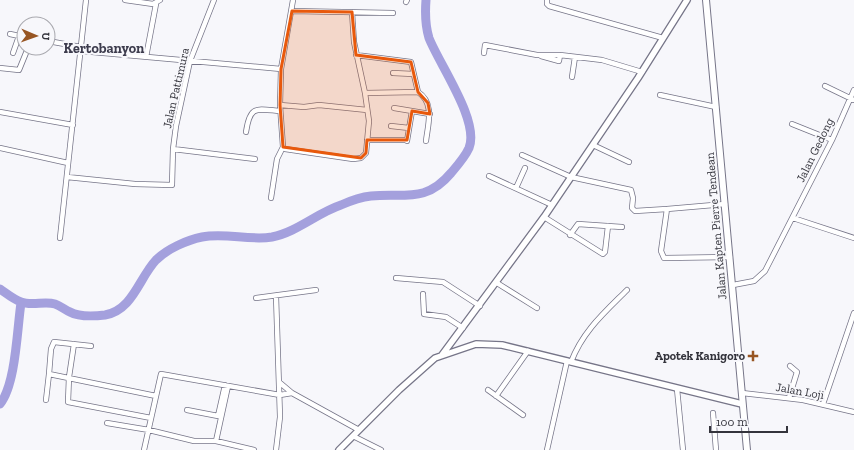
<svg xmlns="http://www.w3.org/2000/svg" width="854" height="450" font-family="'Zilla Slab',serif">
	<style>
		.lines { fill: none; stroke-linecap: round; stroke-linejoin: round }
		.river { stroke: #a4a0dd; stroke-width: 9 }
		.minor-casing { stroke: #767588; stroke-width: 6 }
		.tertiary-casing { stroke: #767588; stroke-width: 8 }
		.secondary-casing { stroke: #767588; stroke-width: 8 }
		.minor { stroke: #fff; stroke-width: 4.5 }
		.tertiary { stroke: #fff; stroke-width: 5.5 }
		.secondary { stroke: #fff; stroke-width: 6 }
		.marked { fill: #e8590c; fill-opacity: 0.2; stroke: #e8590c; stroke-width: 3; stroke-linejoin: round }
		.poi-dot { fill: #975523; stroke: #f7f7fb; stroke-width: 1.5 }
		.labels { text-anchor: middle; dominant-baseline: central; stroke-width: 4; stroke-linejoin: round; paint-order: stroke }
		.street-label { font-size: 12px; fill: #34343c; stroke: #f7f7fb }
		.poi-label { font-size: 12px; font-weight: bold; fill: #34343c; stroke: #f7f7fb; text-anchor: end }
		.quarter-label { font-size: 14px; font-weight: bold; fill: #3d3c4d; stroke: #f7f7fb }
	</style>
	<rect width="100%" height="100%" fill="#f7f7fb"/>
	<g class="lines">
		<!-- river -->
		<path class="river" d="M0,289C6,293 13,299 21,302C31,306 45,301 55,304C61,306 65,310 70,312C79,317 96,316 105,315C133,310 139,278 156,260C167,249 187,240 202,237C225,232 249,241 272,237C297,232 317,213 341,205C350,201 361,197 371,196C405,193 426,203 451,173C457,166 465,157 469,148C480,121 439,64 429,38C425,25 425,13 426,0
			M0,404C16,384 17,329 21,303"/>
		<!-- minor casing -->
		<g class="minor-casing">
			<path id="minor" d="M125,0L153,4L160,0
				M547,0V4L549,6L663,38
				M406,2L407,0
				M292,11L393,13
				M10,34L24,37
				M48,41L81,47
				M81,51L281,69
				M13,53L19,36
				M484,53L485,45L537,55H560L602,60L642,72
				M356,55L411,62L418,92
				M541,56L559,61L560,55
				M146,57L156,4
				M0,68L19,70L28,48
				M393,73L413,74
				M572,77L575,57
				M825,86L854,100
				M365,93L418,92C435,103 428,124 426,141
				M660,95L716,107
				M280,105L304,107L319,105L367,110
				M394,108L430,114
				M0,112L73,125
				M792,124L832,140
				M391,126L409,128
				M246,132C250,105 256,109 280,111
				M367,140H407
				M407,141L412,111
				M593,145L629,162
				M283,147L285,149L353,159L361,158L366,153L369,121L365,93L354,42L352,12
				M283,147L280,105L281,69L293,0
				M0,148L68,163
				M173,149L255,159
				M522,155L571,177L631,190L633,198L632,208L635,211L667,209L661,251L664,258L730,257
				M489,176L552,205
				M67,177L135,184L172,185L173,149L176,126L190,61L214,0
				M516,188L525,168
				M271,198L277,159L283,147
				M667,209L725,204
				M544,217L603,254L605,252L608,226
				M793,218L854,238
				M570,235L578,224L622,227
				M60,238L86,0
				M396,278L443,282L480,306
				M497,283L537,308
				M733,285L754,281L765,271L832,140L854,90
				M423,294L424,314L446,317L463,328
				M256,298L316,290
				M74,344L69,377L68,402L151,418
				M91,346L54,342L51,349L49,374L156,396
				M571,362C583,331 604,313 627,290
				M279,382L292,393
				M677,389L683,450
				M488,390L523,415
				M742,393L803,400L854,412
				M496,396L528,351
				M789,398L797,372L790,366
				M46,400L49,374
				M823,404L854,313
				M187,410L218,416L225,385
				M713,413L716,450
				M107,423L149,430L194,441H216L254,450
				M353,436L381,450
				M216,441L228,386
				M144,450L161,374L280,395L292,393L359,430
				M276,450L280,417L276,296
				M547,450L567,361"/>
		</g>
		<!-- tertiary casing -->
		<g class="tertiary-casing">
			<path id="tertiary" d="M442,355L544,217L638,78L687,0
				M339,450L399,390L435,358L476,344L502,345L742,404"/>
		</g>
		<!-- secondary casing -->
		<g class="secondary-casing">
			<path id="secondary" d="M706,0L747,450"/>
		</g>
		<!-- minor -->
		<use href="#minor" class="minor"/>
		<!-- tertiary -->
		<use href="#tertiary" class="tertiary"/>
		<!-- secondary -->
		<use href="#secondary" class="secondary"/>
	</g>
	<!-- marked area -->
	<path class="marked" d="M292,11L352,12L356,55L411,62L418,92L428,103L430,114L412,111L407,140H367L366,153L361,158L283,147L280,105L281,69Z"/>
	<!-- markers -->
	<path class="poi-dot" d="M751 350h4v4h4v4h-4v4h-4v-4h-4v-4h4z"/>
	<g class="labels">
		<!-- street labels -->
		<g class="street-label">
			<text transform="translate(176 88) rotate(-77)">Jalan Pattimura</text>
			<text transform="translate(815 150) rotate(-64)">Jalan Gedong</text>
			<text transform="translate(716 226) rotate(-95)">Jalan Kapten Pierre Tendean</text>
			<text transform="translate(800 391) rotate(10)">Jalan Loji</text>
		</g>
		<!-- poi labels -->
		<g class="poi-label">
			<text x="745" y="356">Apotek Kanigoro</text>
		</g>
		<!-- quarter labels -->
		<g class="quarter-label">
			<text x="104" y="48">Kertobanyon</text>
		</g>
	</g>
	<!-- north arrow -->
	<g transform="translate(36 36) rotate(92)"><circle r="19" fill="#f7f7fb" stroke="#a9a9af"/>
	<path d="M0-3L7 15L0 10L-7 15Z" fill="#975523"/>
	<text y="-6" font-size="11" font-weight="bold" text-anchor="middle" fill="#34343c">U</text>
	</g>
	<!-- scale -->
	<path d="M710 426v6h77v-6" fill="none" stroke="#34343c" stroke-width="2"/>
	<text x="716" y="426" font-size="12" fill="#34343c" stroke="#f7f7fb" stroke-width="3" paint-order="stroke">100 m</text>
</svg>
